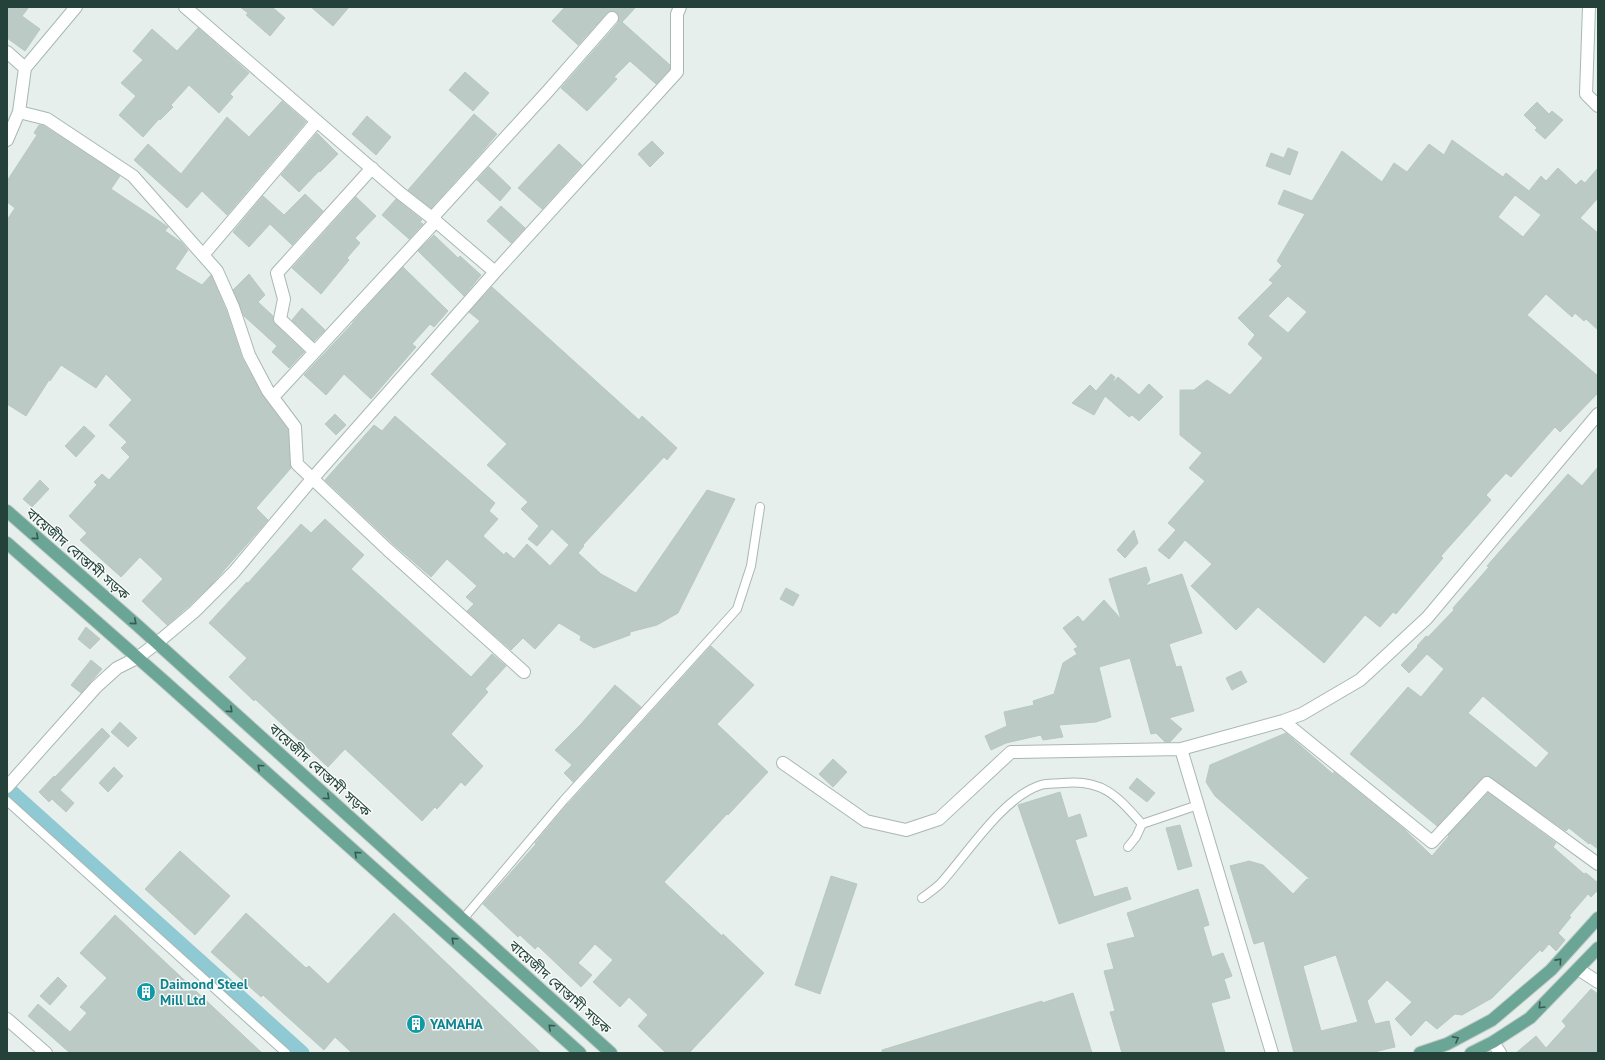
<svg xmlns="http://www.w3.org/2000/svg" width="1605" height="1060" font-family="'PT Sans','Noto Sans Bengali',sans-serif">
	<style>
		.lines { fill: none; stroke-linecap: round; stroke-linejoin: round }
		.canal { stroke: #8ec9d4; stroke-width: 15 }
		.building { fill: #bbcac4; stroke: #b8c9c2; fill-rule: evenodd }
		.service-casing { stroke: #a8b8b2; stroke-width: 10 }
		.minor-casing { stroke: #a8b8b2; stroke-width: 14 }
		.primary-casing { stroke: #c2cac8; stroke-width: 14 }
		.service { stroke: #fff; stroke-width: 8 }
		.minor { stroke: #fff; stroke-width: 12 }
		.primary { stroke: #6aa596; stroke-width: 12 }
		.oneway { stroke: #365b51 }
		.labels { text-anchor: middle; dominant-baseline: central; stroke-width: 3; stroke-linejoin: round; paint-order: stroke }
		.street-label { font-size: 14px; fill: #24423a; stroke: #f7fbf9 }
		.culture-label { font-size: 14px; font-weight: bold; fill: #0d838f; stroke: #f7fbf9; text-anchor: start }
	</style>
	<rect width="100%" height="100%" fill="#e6efeb"/>
	<g class="lines">
		<!-- canal -->
		<path class="canal" d="M7,788L302,1053"/>
	</g>
	<!-- building -->
	<path class="building" d="M7,7H29L22,16L40,29L25,51L7,38Z
		M240,7H272L285,18L270,36L246,15L248,13Z
		M311,7H349L333,26Z
		M565,7H636L622,22L670,65V69L656,84L630,61L614,77L617,79L587,111L561,88L618,23L619,16L614,11L607,13L578,45L552,21Z
		M198,28L249,73L230,94L233,97L219,113L189,85L171,105L173,107L160,120L159,119L143,137L119,115L136,96L121,83L143,60L133,51L152,29L177,51Z
		M465,72L489,93L473,111L449,90Z
		M282,101L306,122L227,215L202,191L187,208L134,160L148,144L181,174L227,117L249,137Z
		M1537,102L1549,114L1552,111L1563,120L1545,139L1535,130L1537,128L1524,115Z
		M474,114L497,134L481,153L431,208L408,190Z
		M367,116L391,137L376,155L352,134Z
		M39,125L44,126L120,176L111,189L168,227L165,231L181,242L188,250L175,269L202,285L211,275L226,310L242,358L262,395L288,430L290,464L291,468L256,508L268,520L212,584L189,606L167,625L142,601L163,579L140,557L121,577L80,540L87,533L69,516L97,485L94,482L102,474L109,480L130,457L121,448L127,442L109,425L132,400L106,374L96,388L61,365L50,381L49,380L26,416L7,404V220L15,208L7,202V181L37,135L34,133Z
		M317,133L338,154L320,172L319,171L299,192L281,175Z
		M1452,140L1503,177L1506,173L1529,191L1541,176L1546,181L1558,168L1576,185L1581,180L1585,183L1598,168V198L1580,218L1598,233V330L1586,319L1584,321L1575,313L1572,317L1546,294L1527,315L1598,376V393L1560,432L1555,427L1511,477L1506,473L1486,495L1491,500L1441,556L1443,558L1396,614L1393,612L1380,627L1365,615L1324,663L1258,607L1236,630L1191,586L1212,564L1185,540L1169,559L1158,550L1176,530L1168,523L1205,481L1189,468L1202,453L1180,435V390H1194L1207,380L1230,395L1263,358L1248,344L1255,335L1238,318L1273,283L1269,280L1282,266L1277,261L1305,214L1278,204L1284,190L1312,201L1342,151L1382,182L1394,163L1407,172L1429,144L1444,155ZM1515,195L1541,215L1523,237L1498,217ZM1288,296L1307,312L1288,333L1268,316Z
		M652,141L664,153L650,167L638,154Z
		M559,144L582,165L542,209L518,188Z
		M1288,148L1298,152L1290,175L1266,166L1271,153L1284,158Z
		M489,167L511,188L500,201L477,180Z
		M305,194L323,211L292,245L270,224L249,247L233,232L263,196L284,215Z
		M356,197L376,216L355,238L360,243L347,258L349,260L321,294L292,268Z
		M396,199L422,220L420,222L423,224L409,239L382,215Z
		M501,206L525,228L511,243L487,221Z
		M434,235L458,258L460,256L481,275L464,296L418,251Z
		M403,267L448,311L434,327L430,324L412,344L416,347L371,399L344,374L326,395L304,375L353,323V322Z
		M249,274L265,295L258,302L273,316V321L275,324L304,352L289,368L272,352L277,346L244,316L233,290Z
		M492,287L639,420L642,416L677,448L667,460L664,457L583,545L584,546L578,553L601,574L636,593L707,490L735,499L678,613L657,625L630,632V635L594,648L580,640L581,636L559,623L535,649L523,638L511,650L467,611L474,604L466,597L477,586L447,559L431,577L392,543L325,480L374,425L382,431L395,416L495,503L489,511L498,519L483,536L504,555L506,552L514,559L527,544L550,566L569,545L552,529L537,546L528,539L539,526L521,509L528,502L487,465L507,444L431,374L480,321L469,312Z
		M302,308L325,330L314,341L292,320Z
		M1111,374L1115,377L1112,384L1118,377L1139,395L1149,384L1163,397L1139,421L1132,415L1129,417L1105,396L1094,415L1072,403L1090,385L1096,391Z
		M335,414L346,425L336,435L325,424Z
		M84,426L95,436L76,457L65,446Z
		M1598,467V849L1590,843L1589,844L1569,828L1566,831L1488,776L1482,778L1437,826L1350,754L1408,687L1421,697L1444,669L1427,654L1409,673L1401,665L1418,647L1417,646L1426,636L1428,637L1454,610L1453,608L1489,567L1487,566L1500,551L1568,474L1582,486ZM1483,696L1549,753L1536,768L1468,713Z
		M40,480L49,489L32,507L23,499Z
		M325,519L364,555L351,569L471,677L492,654L506,666L485,689L488,692L451,734L483,766L465,786L461,782L437,809L435,807L422,821L345,749L328,767L255,699L254,701L229,677L247,658L209,623L247,582L248,583L301,524L311,533Z
		M1134,530L1138,543L1125,558L1117,550Z
		M1146,567L1150,580L1145,586L1182,574L1202,633L1169,644L1176,667L1181,666L1194,711L1169,718L1182,729L1170,742H1165L1156,733L1151,734L1130,658L1099,667L1111,717L1096,722L1059,725L1063,737L1043,740L1041,735L1006,743L991,750L985,736L1007,726L1004,712L1034,705L1033,701L1054,694L1063,663L1077,654L1074,649L1078,647L1063,628L1078,616L1083,622L1104,600L1121,619L1109,579Z
		M786,588L799,595L793,606L780,599Z
		M86,627L100,639L90,649L78,639Z
		M711,646L754,685L717,724L768,772L728,815L727,814L664,882L722,936L723,934L764,973L689,1053H666L638,1026L648,1015L629,997L620,1007L593,982L613,960L595,944L578,963L592,975L581,987L538,946L535,949L520,935L518,937L483,904L536,844L535,843L568,804Z
		M91,660L102,669L81,693L71,685Z
		M1241,671L1247,682L1232,690L1226,678Z
		M615,685L641,707L573,782L564,773L572,765L555,750L581,724Z
		M120,722L137,738L128,747L111,732Z
		M102,728L110,736L60,790L74,803L66,812L52,799L49,802L39,792L54,776L55,777Z
		M1286,733L1333,774L1334,772L1404,829L1432,856L1449,836L1448,835L1488,793L1556,843L1553,847L1584,874L1586,873L1598,883V890L1591,897L1588,894L1569,916L1571,917L1558,933L1565,940L1556,951L1549,944L1542,952L1540,950L1492,998L1462,1015L1455,1014L1437,1029L1426,1020L1411,1036L1395,1019L1412,1002L1387,980L1367,1001L1375,1024L1389,1021L1395,1047L1370,1053H1294L1264,941L1254,944L1230,866L1249,861L1263,865L1293,894L1307,879L1311,880L1215,796L1206,782L1210,765ZM1336,955L1358,1022L1321,1031L1303,966Z
		M833,759L847,772L833,787L819,774Z
		M114,767L123,776L108,792L99,783Z
		M1137,778L1155,793L1147,802L1129,788Z
		M1060,792L1068,818L1080,814L1087,836L1075,840L1094,897L1127,887L1131,899L1059,924L1018,805Z
		M1180,825L1192,866L1178,870L1166,828Z
		M180,851L230,896L195,935L145,889Z
		M831,876L857,884L820,994L795,985Z
		M1198,889L1209,925L1203,927L1212,957L1223,953L1232,976L1224,979L1230,998L1211,1003L1225,1053H1122L1110,1012L1115,1011L1104,971L1114,969L1107,944L1135,937L1127,913Z
		M246,913L306,968L309,966L328,984L394,913L541,1053H352L335,1037L324,1050L263,995L261,997L211,952Z
		M115,915L262,1053H70L28,1016L38,1004L70,1032L87,1013L80,1007L107,978L80,953Z
		M58,977L67,986L50,1005L40,996Z
		M1591,989L1598,994V1053H1516L1536,1036L1546,1048L1566,1026L1562,1021Z
		M1073,993L1092,1053H882V1050L1042,1001V1003Z"/>
	<g class="lines">
		<!-- service casing -->
		<g class="service-casing">
			<path id="service" d="M7,801L286,1053
				M1142,824L1198,805
				M922,898C929,893 936,888 941,883C967,854 1004,796 1041,785C1048,783 1056,784 1063,783C1103,779 1117,796 1142,824L1136,837L1128,847
				M463,919L564,800L737,609L751,566L760,507"/>
		</g>
		<!-- minor casing -->
		<g class="minor-casing">
			<path id="minor" d="M185,7L400,193L432,218L495,272L677,72V14L680,7
				M1589,7L1586,94L1598,106
				M7,52L25,68L19,112L7,140
				M25,68L76,7
				M19,112L47,119L133,176L217,271L233,307L249,355L268,391L295,427L297,464L387,549L524,672
				M432,218L548,91L612,18
				M203,255L317,121
				M315,352L280,319L284,299L277,273L372,168
				M273,397L436,221
				M1283,721L1432,842L1487,783L1598,864
				M1181,749L1272,1053
				M783,763L866,821L906,830L939,819L1011,752L1181,749L1283,721L1302,714L1360,680L1427,618L1598,414
				M7,787L96,687L117,668L137,658L157,643L194,612L234,572L312,479L495,272
				M1578,969L1598,982
				M7,1019L46,1053
				M1493,1042L1500,1053"/>
		</g>
		<!-- primary casing -->
		<g class="primary-casing">
			<path id="primary" d="M7,511L137,625L611,1053
				M7,543L164,681L580,1053
				M1420,1053L1447,1044L1492,1020L1551,970L1598,918
				M1471,1053L1493,1042L1530,1018L1598,948"/>
		</g>
		<!-- service -->
		<use href="#service" class="service"/>
		<!-- minor -->
		<use href="#minor" class="minor"/>
		<!-- primary -->
		<use href="#primary" class="primary"/>
	</g>
	<!-- one-way arrows -->
	<defs><path id="oneway-chevron" d="M-2-3.5L2.5 0L-2 3.5" fill="none" stroke-width="1.6" stroke-linecap="round" stroke-linejoin="round"/></defs>
	<g class="oneway">
		<use href="#oneway-chevron" transform="translate(36 537) rotate(41)"/>
		<use href="#oneway-chevron" transform="translate(134 622) rotate(41)"/>
		<use href="#oneway-chevron" transform="translate(230 710) rotate(42)"/>
		<use href="#oneway-chevron" transform="translate(260 767) rotate(-138)"/>
		<use href="#oneway-chevron" transform="translate(327 797) rotate(42)"/>
		<use href="#oneway-chevron" transform="translate(357 854) rotate(-138)"/>
		<use href="#oneway-chevron" transform="translate(454 940) rotate(-138)"/>
		<use href="#oneway-chevron" transform="translate(1559 961) rotate(-48)"/>
		<use href="#oneway-chevron" transform="translate(1541 1006) rotate(134)"/>
		<use href="#oneway-chevron" transform="translate(551 1027) rotate(-138)"/>
		<use href="#oneway-chevron" transform="translate(1456 1039) rotate(-28)"/>
	</g>
	<!-- icons -->
	<defs>
		<g id="building-disc" transform="scale(1)"><circle r="9.5" fill="#0f9aa8" stroke="#f7fbf9"/><path d="M-4-6H4V6H1V3H-1V6H-4ZM-2.5-4.3h1.7v1.8h-1.7ZM.8-4.3h1.7v1.8H.8ZM-2.5-1h1.7V.8h-1.7ZM.8-1h1.7V.8H.8Z" fill="#fff"/></g>
	</defs>
	<g fill-rule="evenodd">
		<use href="#building-disc" x="146" y="992"/>
		<use href="#building-disc" x="416" y="1024"/>
	</g>
	<g class="labels">
		<!-- street labels -->
		<g class="street-label">
			<text transform="translate(78 554) rotate(41)">বায়েজীদ বোস্তামী সড়ক</text>
			<text transform="translate(320 770) rotate(42)">বায়েজীদ বোস্তামী সড়ক</text>
			<text transform="translate(560 987) rotate(42)">বায়েজীদ বোস্তামী সড়ক</text>
		</g>
		<!-- culture labels -->
		<g class="culture-label">
			<text x="160" y="984">Daimond Steel<tspan x="160" dy="16">Mill Ltd</tspan></text>
			<text x="430" y="1024">YAMAHA</text>
		</g>
	</g>
	<!-- border -->
	<rect width="1605" height="1060" fill="none" stroke="#24423a" stroke-width="16"/>
</svg>
